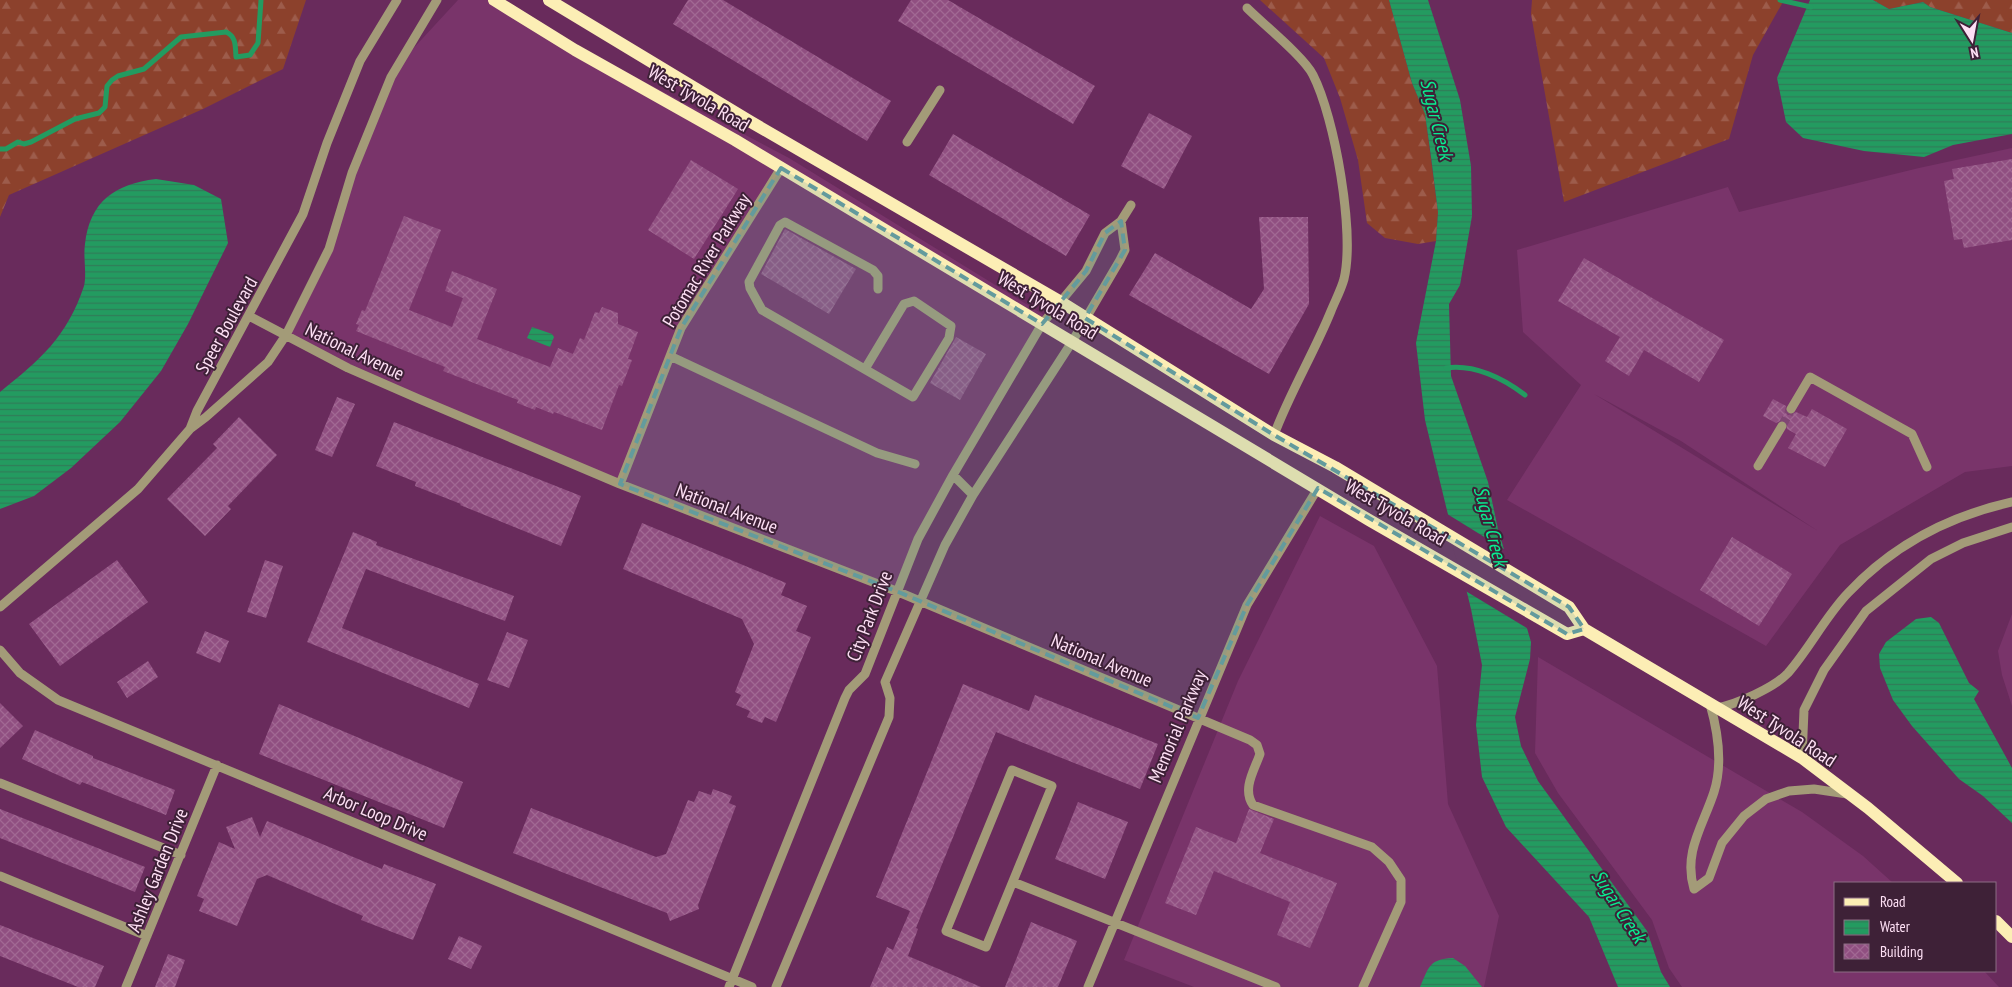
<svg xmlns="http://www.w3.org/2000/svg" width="2012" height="987" font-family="'PT Sans Narrow',sans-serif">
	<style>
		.built { fill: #79346a; fill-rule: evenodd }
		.forest { fill: url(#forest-firs) }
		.water { fill: url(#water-rules) }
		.pier { fill: #692b5c }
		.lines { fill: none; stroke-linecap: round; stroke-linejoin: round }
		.stream { stroke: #239b60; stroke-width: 5 }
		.building { fill: url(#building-cross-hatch) }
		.minor-tunnel { stroke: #7f4673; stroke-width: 9; stroke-dasharray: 9 4.5; stroke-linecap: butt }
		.minor { stroke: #a39b78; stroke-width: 9 }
		.major { stroke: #fceeb5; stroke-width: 12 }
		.marked { fill: #639b9d; fill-opacity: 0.2; stroke: #639b9d; stroke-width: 4; stroke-dasharray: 10 6; stroke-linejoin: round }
		.labels { text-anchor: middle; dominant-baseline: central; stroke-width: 4; stroke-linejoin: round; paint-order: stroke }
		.street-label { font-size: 19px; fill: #fee0f5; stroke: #3e2137 }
		.water-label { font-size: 20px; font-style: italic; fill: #09ed90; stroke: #3e2137 }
	</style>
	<defs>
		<pattern id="forest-firs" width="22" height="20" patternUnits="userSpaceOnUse" patternTransform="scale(1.25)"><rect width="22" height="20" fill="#8c412c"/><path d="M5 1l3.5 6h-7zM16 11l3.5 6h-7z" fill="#9d5c4b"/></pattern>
		<pattern id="water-rules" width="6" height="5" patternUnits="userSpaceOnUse" patternTransform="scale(1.25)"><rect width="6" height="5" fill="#239b60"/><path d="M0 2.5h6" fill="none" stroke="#317c58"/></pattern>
		<pattern id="building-cross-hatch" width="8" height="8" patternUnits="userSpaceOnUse" patternTransform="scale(1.25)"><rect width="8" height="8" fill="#904f81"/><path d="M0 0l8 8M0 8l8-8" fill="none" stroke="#a16893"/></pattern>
	</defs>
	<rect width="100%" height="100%" fill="#692b5c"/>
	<!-- built -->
	<path class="built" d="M458,0H489L789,158L1044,315L894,588L623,483L349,366L288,335L330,251L358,161L398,65Z
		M2012,148V466L1965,472L1840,545L1766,646L1507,500L1581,385L1523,332L1517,250L1728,187L1739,212L1919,168ZM1594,394L1681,441L1818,531Z
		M1320,516L1374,546L1437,666L1448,804L1499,916L1484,987H1194L1124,960L1238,681Z
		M2012,614V706L2002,675L1998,651Z
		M1538,657L1802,812L1863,856L1893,883H1836V971H1984L1999,987H1682L1669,968L1652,920L1558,793L1535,753Z"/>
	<!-- forest -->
	<path class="forest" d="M0,0H306L283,69L203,109L9,195L0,217Z
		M1260,0H1389L1412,83L1425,114L1438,212L1436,241L1418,244L1385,238L1367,223L1358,160L1340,98L1324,58Z
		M1532,0H1784L1753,55L1729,139L1564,202L1531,14Z
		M1873,0H2012V33L1930,7L1923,2L1889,9Z"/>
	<!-- water -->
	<path class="water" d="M1389,0H1428L1460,100L1471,166L1472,216L1460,285L1449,304L1451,376L1488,482L1498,529L1531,642L1530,659L1515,717L1521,746L1538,781L1647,931L1661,972L1670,987H1618L1589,917L1506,827L1482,777L1476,725L1482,665L1471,609L1425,420L1416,343L1436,241L1438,212L1431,157L1425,114L1412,83Z
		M1810,0H1873L1889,9L1923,2L1930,7L2012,33V134L1953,145L1924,157L1864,151L1803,138L1786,122L1777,78Z
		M156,179L194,185L221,199L228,243L188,324L161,371L120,422L71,468L34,496L0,509V392C40,360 67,337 84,286C87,274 83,257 85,244C90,201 115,184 156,179Z
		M532,327L552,334L554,337L550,347L527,338Z
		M1931,617L1939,623L1969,683L1979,691L1974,699L2012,768V823L1983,796L1959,779L1912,726L1893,700L1880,668L1879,654L1886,642L1916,619Z
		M1453,958L1465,966L1482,987H1420C1429,967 1429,959 1453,958Z"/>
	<!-- pier -->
	<path class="pier" d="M1444,512L1507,551L1530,630L1464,590Z"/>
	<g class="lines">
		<!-- stream -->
		<path class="stream" d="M1780,0L1811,7
			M0,149H6L18,142L24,144L31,142L75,119L99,113L105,107L107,86L112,80L118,76L144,69L181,37L226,32C237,37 235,47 236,57L250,55L258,43L261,0
			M1446,368C1474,364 1503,378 1525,395"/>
	</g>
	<!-- building -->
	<path class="building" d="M688,0H723L891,101L867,141L673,24Z
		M911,0H948L1095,86L1073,124L898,21Z
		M1149,113L1192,136L1164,189L1121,166Z
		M953,134L1090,215L1066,256L929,175Z
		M2012,159V240L1964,248L1962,239L1954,240L1944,181L1954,179L1952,169Z
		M691,160L738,189L694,259L648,230Z
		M404,216L441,230L409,310L452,327L463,298L445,291L452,271L497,289L477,339L550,367L558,348L573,354L580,338L584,340L595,312L599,313L602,307L618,313V324L638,332L628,359L632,360L622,386L619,385L602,430L554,412L553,414L536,407L535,410L517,403L518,400L443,371L445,367L356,331L359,325L356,324L362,310L365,311Z
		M1259,217H1308L1309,304L1269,374L1129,295L1155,253L1251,309L1264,289Z
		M785,229L856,269L829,314L761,274Z
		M1584,258L1724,340L1699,382L1644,350L1629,376L1605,361L1620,337L1558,301Z
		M956,337L986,354L960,400L930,383Z
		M337,397L355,404L332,457L315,450Z
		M1773,399L1786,406L1785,412L1788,415L1796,412L1807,417L1812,409L1847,429L1825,467L1788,448L1796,434L1787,429L1786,421L1782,420L1776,423L1763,416Z
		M239,417L277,455L228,506L231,509L205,536L167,499L217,448L213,444Z
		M394,422L581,496L561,546L460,505L461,504L415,486L416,482L376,466Z
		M642,523L786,583L781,595L807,606L796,631L811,637L776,722L765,717L762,723L747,717L750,711L736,705L741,695L735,692L754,644L742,619L623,569Z
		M353,532L377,542L376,545L514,596L505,621L366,569L342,628L479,684L469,708L307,642Z
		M1732,537L1792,574L1759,626L1700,590Z
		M117,560L148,602L60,666L29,624Z
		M265,560L283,566L266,618L247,612Z
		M205,631L229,641L220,663L196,653Z
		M507,632L528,640L509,688L487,680Z
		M148,661L158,677L127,698L117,682Z
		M963,684L1029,711L1035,695L1158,744L1140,789L996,732L916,928L918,929L908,956L981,987H870L887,947L893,950L910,911L876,897Z
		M0,703L23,726L0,748Z
		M279,704L463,782L444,828L259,754Z
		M35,730L93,756V758L175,790L166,815L82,782L80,785L22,759Z
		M713,789L732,796L729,803L736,806L698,905L699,909L670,921L667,913L513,853L531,808L656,857L666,854L688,800L694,802L699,791L711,795Z
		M1078,802L1128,822L1105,879L1055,859Z
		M0,809L145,867L135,892L0,838Z
		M1249,809L1274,819L1260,853L1337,883L1310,948L1277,935L1290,902L1214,871L1196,915L1165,903L1196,827L1236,843Z
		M252,817L260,837L267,821L382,869L384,864L436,884L413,940L361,920L363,916L267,875L257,879L237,926L199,911L204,899L197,896L219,842L235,849L226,827Z
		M1031,922L1077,941L1058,987H1005Z
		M0,925L104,966L95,987H78L0,956Z
		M459,936L482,946L471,969L448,959Z
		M168,954L185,960L175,987H155Z"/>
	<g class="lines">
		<!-- minor-tunnel -->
		<path class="minor-tunnel" d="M1782,426L1791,409"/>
		<!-- minor -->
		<path class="minor" d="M1247,8C1263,24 1304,57 1313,75C1335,118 1355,233 1344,279C1341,290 1335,301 1331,311C1314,353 1290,392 1274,435
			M907,142L940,90
			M249,316L348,368L419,399L620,484L896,591L1250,740L1257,745L1260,754C1254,771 1242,789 1253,805L1372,847L1389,862L1401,880V902L1363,987
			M670,356L877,453L915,464
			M865,369L904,304L914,301L951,326L949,338L913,397L762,310L750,288L749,282L780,225L785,222L873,270L878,276V289
			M1791,409L1810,377L1912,434L1927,467
			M190,429L206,417L268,362L286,335L329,249L352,173L391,77L437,0
			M1758,466L1782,426
			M953,475L973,495
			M620,484L681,328L781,168
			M0,607L138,489L190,429L197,411L303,214L327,143L360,61L397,0
			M0,650L20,673L58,700L752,987
			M1710,704C1718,732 1723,764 1714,792C1703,826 1683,852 1694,889L1709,878L1722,843L1744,816L1766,799L1789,791L1814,789L1847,794
			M1717,708C1737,704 1774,688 1788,673C1810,648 1825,617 1848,593C1892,546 1949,516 2012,502
			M1802,758L1804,710L1824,670L1866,611L1931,559L1963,543L2012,527
			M1012,770L1052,786L986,947L946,931Z
			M0,783L181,855
			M0,876L147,936
			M1013,882L1276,987
			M126,987L217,765
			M729,987L845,698L849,690L865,674L918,539L953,475L1042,324L1086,271L1105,233L1121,221L1131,205
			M776,987L889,717L890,698L885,682L945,545L973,495L1072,342L1120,260L1125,250L1121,221
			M1088,987L1247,605L1318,488"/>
		<!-- major -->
		<path class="major" d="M494,0L575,50L735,140L1369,520L1567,634L1584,629
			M549,0L751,122L1061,302L1274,435L1335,467L1569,607L1584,629L1802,758L1868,808L1957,883
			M1996,921L2012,937"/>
	</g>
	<!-- marked area -->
	<path class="marked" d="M781,168L1042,324L1086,271L1105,233L1121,221L1125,250L1085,318L1274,435L1569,607L1584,629L1567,634L1318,488L1247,605L1198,718L896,591L620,484L681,328Z"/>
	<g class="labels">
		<!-- street labels -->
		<g class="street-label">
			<text transform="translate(699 98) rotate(30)">West Tyvola Road</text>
			<text transform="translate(706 260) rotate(-59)">Potomac River Parkway</text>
			<text transform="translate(1048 305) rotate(31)">West Tyvola Road</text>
			<text transform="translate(226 325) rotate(-61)">Speer Boulevard</text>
			<text transform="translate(355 351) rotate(26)">National Avenue</text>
			<text transform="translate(727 508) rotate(21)">National Avenue</text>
			<text transform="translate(1396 512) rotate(30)">West Tyvola Road</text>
			<text transform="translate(869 616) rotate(-69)">City Park Drive</text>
			<text transform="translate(1102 660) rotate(23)">National Avenue</text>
			<text transform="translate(1177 726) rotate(-67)">Memorial Parkway</text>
			<text transform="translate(1787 731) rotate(33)">West Tyvola Road</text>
			<text transform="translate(376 813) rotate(23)">Arbor Loop Drive</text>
			<text transform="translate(157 870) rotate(-68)">Ashley Garden Drive</text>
		</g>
		<!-- water labels -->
		<g class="water-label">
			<text transform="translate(1437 119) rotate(76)">Sugar Creek</text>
			<text transform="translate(1491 526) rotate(75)">Sugar Creek</text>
			<text transform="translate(1619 906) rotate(57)">Sugar Creek</text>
		</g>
	</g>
	<!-- legend -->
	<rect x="1834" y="882" width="162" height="90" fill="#3e2137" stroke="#8b6d83"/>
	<rect x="1844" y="898" width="25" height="8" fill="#fceeb5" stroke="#8b6d83"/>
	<text x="1880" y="907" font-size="15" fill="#fee0f5">Road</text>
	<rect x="1844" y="920" width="25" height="15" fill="url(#water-rules)" stroke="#8b6d83"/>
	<text x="1880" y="932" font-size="15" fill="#fee0f5">Water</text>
	<rect x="1844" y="944" width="25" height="15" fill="url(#building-cross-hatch)" stroke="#8b6d83"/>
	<text x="1880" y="957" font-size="15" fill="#fee0f5">Building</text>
	<!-- north arrow -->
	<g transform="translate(1972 40) rotate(169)" stroke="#3e2137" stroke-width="4" paint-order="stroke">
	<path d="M0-4L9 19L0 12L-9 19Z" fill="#fee0f5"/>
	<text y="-8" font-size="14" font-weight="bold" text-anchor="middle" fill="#fee0f5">N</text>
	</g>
</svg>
